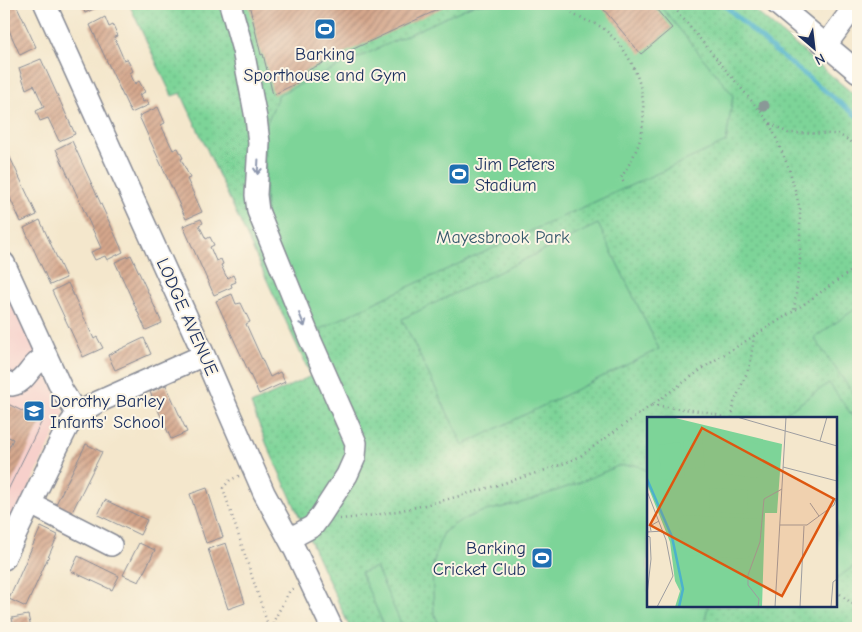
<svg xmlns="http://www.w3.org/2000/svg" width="862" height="632" font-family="'Comic Neue',sans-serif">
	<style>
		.built { fill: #f7d0cb }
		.park { fill: url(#park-dots); stroke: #4c827b; fill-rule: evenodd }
		.pitch { fill: #7dd498; stroke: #4c827b }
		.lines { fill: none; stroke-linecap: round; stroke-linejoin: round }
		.stream { stroke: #4cb2cb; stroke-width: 4.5 }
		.building { fill: url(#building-hatch) }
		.minor-casing { stroke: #888b95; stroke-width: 24 }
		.path { stroke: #888b95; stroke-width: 2.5; stroke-dasharray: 1 4; stroke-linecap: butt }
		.minor { stroke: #fff; stroke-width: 21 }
		.tree { fill: #8a9897 }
		.oneway { stroke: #8d97ae }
		.labels { text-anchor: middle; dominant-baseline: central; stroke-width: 4; stroke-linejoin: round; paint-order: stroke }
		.poi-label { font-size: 18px; fill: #1b2f5e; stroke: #fcf5e5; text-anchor: start }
		.park-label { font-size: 18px; fill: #34586c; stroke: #fcf5e5 }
		.street-label { font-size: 18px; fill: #1b2f5e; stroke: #fcf5e5 }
		.inset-river { fill: none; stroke: #4cb2cb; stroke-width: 2.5 }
		.inset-road { fill: none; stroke: #9d9da0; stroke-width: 1 }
		.view { fill: #de5710; fill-opacity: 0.15; stroke: #de5710; stroke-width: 2.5 }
		.inset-edge { fill: none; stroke: #1b2f5e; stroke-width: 2.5 }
	</style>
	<defs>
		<pattern id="park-dots" width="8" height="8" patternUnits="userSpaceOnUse" patternTransform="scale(1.25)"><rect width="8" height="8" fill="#7dd498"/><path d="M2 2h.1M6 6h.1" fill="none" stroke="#6bb685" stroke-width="1.8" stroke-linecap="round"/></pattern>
		<pattern id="building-hatch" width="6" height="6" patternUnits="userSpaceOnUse" patternTransform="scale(1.25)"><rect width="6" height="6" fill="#d5a78c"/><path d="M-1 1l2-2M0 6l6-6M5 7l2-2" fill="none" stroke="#ac8876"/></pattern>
	</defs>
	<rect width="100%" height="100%" fill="#fcf5e5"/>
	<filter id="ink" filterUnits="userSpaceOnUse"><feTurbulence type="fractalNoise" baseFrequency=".02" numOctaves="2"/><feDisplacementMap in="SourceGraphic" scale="10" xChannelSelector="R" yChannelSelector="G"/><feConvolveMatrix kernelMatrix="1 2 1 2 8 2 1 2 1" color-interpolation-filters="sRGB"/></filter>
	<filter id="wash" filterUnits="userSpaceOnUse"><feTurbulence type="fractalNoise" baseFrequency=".0096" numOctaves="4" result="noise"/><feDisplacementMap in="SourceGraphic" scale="20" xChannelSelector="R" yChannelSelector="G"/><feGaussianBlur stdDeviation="1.12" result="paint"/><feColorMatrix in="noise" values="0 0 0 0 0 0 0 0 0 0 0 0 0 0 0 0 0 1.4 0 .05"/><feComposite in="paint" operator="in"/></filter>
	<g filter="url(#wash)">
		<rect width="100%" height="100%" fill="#f4e7cc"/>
		<!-- built -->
		<path class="built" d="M4,282L64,411V415L4,540Z"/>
		<!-- park -->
		<path class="park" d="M129,4H747L858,98V628H350L267,445L251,404L311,376L181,93L172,96ZM648,418H836V606H648Z"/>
		<!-- pitch -->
		<path class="pitch" d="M475,4H659L733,95L726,142L384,298L316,331L266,223L264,130L279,94Z
			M598,224L659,349L463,445L402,319Z
			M858,307V400L814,338Z
			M829,383L858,424V563L836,579V418H779Z
			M636,465L648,471V606H708L703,628H440L434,612L432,569L438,546L444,532L461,520L481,512L518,504L576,484L618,466Z
			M376,567L403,628H385L361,573Z"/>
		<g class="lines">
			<!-- stream -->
			<path class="stream" d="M723,4L775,51L858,117"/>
		</g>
		<g id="blocks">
			<!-- building -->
			<path class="building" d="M4,4H16L36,47L20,55L4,19Z
				M81,4H99L100,6L85,13Z
				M249,4H448V5L304,72L305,74L296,79L297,83L273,95L263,54L261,55Z
				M599,4H652L672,28L641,54Z
				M105,17L109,27L113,25L118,36L114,37L124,60L127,59L133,71L130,73L135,84L139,81L145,92L139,95L143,102L147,100L149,105L131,113L90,25Z
				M41,59L75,134L59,141L48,118L40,121L36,111L44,107L34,85L26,89L19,68Z
				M158,107L165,123L161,125L173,150L178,148L183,158L181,159L190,178L187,179L202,212L186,219L139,116Z
				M72,141L123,252L107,260L105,256L95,260L91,252L101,248L56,149Z
				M8,153L37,215L21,222L4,185V155Z
				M201,219L203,223L199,225L206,239L210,237L214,245L210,247L216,261L221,259L223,264L221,265L226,276L228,278L233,275L236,282L231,284L232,287L214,295L183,226Z
				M40,220L66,278L50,285L24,228Z
				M131,255L162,323L146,330L115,262Z
				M68,283L94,339L97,337L103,348L83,357L52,291Z
				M232,294L236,304L241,303L250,322L246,324L270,377L280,372L285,382L259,394L216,301Z
				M144,338L151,354L115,370L108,355Z
				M166,385L187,432L171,439L150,392Z
				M4,402L42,421L4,498V458L13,439L4,435Z
				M86,444L102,452L72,512L70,511L66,519L52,512Z
				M207,488L223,537L206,543L190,494Z
				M105,500L147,520L140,535L98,515Z
				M41,527L58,535L26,607L9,599Z
				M139,543L155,550L139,582L123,575Z
				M226,543L245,603L228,609L208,549Z
				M78,556L119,576L112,590L71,571Z
				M28,615L31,628H14L12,618Z"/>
		</g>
	</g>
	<g filter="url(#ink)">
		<use href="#blocks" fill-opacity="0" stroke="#888b95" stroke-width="1"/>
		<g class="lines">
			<!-- minor casing -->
			<g class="minor-casing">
				<path id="minor" d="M45,4L204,355L264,493L295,550L332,628
					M230,4L243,50L256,118L259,143L256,195L258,211L310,339L356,443L355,457L347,475L321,515L313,526L289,539
					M777,4L858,72
					M826,45L856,4
					M4,263L62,390L77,414
					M4,381L12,385C28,382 29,363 47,357
					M31,504L111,545
					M4,559L58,446L67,428L77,414L98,402L204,355"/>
			</g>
			<!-- path -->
			<path class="path" d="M568,4C569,7 570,12 573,14C581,20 595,22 604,29C635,54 650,97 641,136C637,151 629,165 621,178L624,183
				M671,4L770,123L788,133L838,134L858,146
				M770,124L790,171L800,209V260L794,311
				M652,405L707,412L726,418
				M732,418L734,403L750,365L754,336
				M239,476L230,480L223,488L269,628
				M340,519C393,515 447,500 498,485C525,476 553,469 579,457L712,362L794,311L858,266
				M836,591L858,608
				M270,628L290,590L294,588"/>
			<!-- minor -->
			<use href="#minor" class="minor"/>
		</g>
		<!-- trees -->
		<circle class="tree" cx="764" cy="106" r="5.5"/>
		<!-- one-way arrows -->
		<defs><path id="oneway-shaft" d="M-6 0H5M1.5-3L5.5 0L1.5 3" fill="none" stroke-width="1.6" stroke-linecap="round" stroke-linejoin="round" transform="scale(1.25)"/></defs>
		<g class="oneway">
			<use href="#oneway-shaft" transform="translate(258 167) rotate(93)"/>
			<use href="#oneway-shaft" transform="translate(302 320) rotate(67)"/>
		</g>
	</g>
	<!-- icons -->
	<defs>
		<g id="stadium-square" transform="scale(1.125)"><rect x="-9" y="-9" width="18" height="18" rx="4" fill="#1f6fb2" stroke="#fcf5e5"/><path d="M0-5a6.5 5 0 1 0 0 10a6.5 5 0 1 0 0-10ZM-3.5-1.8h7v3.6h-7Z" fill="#fff"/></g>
		<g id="school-square" transform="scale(1.125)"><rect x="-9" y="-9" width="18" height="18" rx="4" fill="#1f6fb2" stroke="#fcf5e5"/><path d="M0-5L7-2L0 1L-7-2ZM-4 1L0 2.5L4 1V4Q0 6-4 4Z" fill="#fff"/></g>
	</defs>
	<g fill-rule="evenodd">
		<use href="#stadium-square" x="325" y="29"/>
		<use href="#stadium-square" x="459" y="174"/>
		<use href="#school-square" x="34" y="411"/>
		<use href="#stadium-square" x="542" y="558"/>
	</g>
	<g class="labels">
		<!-- poi labels -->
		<g class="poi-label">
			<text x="325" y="54" text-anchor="middle">Barking<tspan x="325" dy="21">Sporthouse and Gym</tspan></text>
			<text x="475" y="164">Jim Peters<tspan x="475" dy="21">Stadium</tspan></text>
			<text x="50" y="401">Dorothy Barley<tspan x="50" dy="21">Infants' School</tspan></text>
			<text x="526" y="548" text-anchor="end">Barking<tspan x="526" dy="21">Cricket Club</tspan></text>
		</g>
		<!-- park labels -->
		<g class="park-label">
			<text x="503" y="237">Mayesbrook Park</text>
		</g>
		<!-- street labels -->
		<g class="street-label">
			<text transform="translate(187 317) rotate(66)">LODGE AVENUE</text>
		</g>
	</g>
	<!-- overview -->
	<g transform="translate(647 417)">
		<rect width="190" height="190" fill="#f4e7cc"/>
		<path d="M0,0H24L135,27L130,96H118L115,190H28L33,174L28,164L23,125L0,67Z" fill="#7dd498"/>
		<path d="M86,19L117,29L119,49L111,61L78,57L74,53V33ZM55,21L58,50L39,52L36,24ZM33,25L38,60L15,63L11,28ZM63,71L101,73L100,97L62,95ZM35,98L114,102L111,129L100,142L40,138L30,104Z" fill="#7dd498"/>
		<path class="inset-river" d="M0,62L25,120L36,172L32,190"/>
		<path class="inset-road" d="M90,0L190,29M173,24L180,0M136,50L190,64M0,74L19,123L26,159L10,190M163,86L172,99M133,108H160L187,88L190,79M4,114L3,109L12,104M0,115L16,114M0,119L3,120L4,142L0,178M111,190L112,182L101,168V158L113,125L117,82L135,72M128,190L139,0M153,190L157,109M184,190L186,165L190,162"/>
		<path class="view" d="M55,11L187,82L135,179L3,108Z"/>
		<rect width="190" height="190" class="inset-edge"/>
	</g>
	<!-- margin -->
	<rect width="862" height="632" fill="none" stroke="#fcf5e5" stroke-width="20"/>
	<!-- north arrow -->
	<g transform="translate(814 48) rotate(152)" stroke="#fcf5e5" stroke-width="4" paint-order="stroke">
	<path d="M0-4L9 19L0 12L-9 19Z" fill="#1b2f5e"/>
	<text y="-8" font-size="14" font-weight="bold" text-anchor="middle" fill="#1b2f5e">N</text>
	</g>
</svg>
